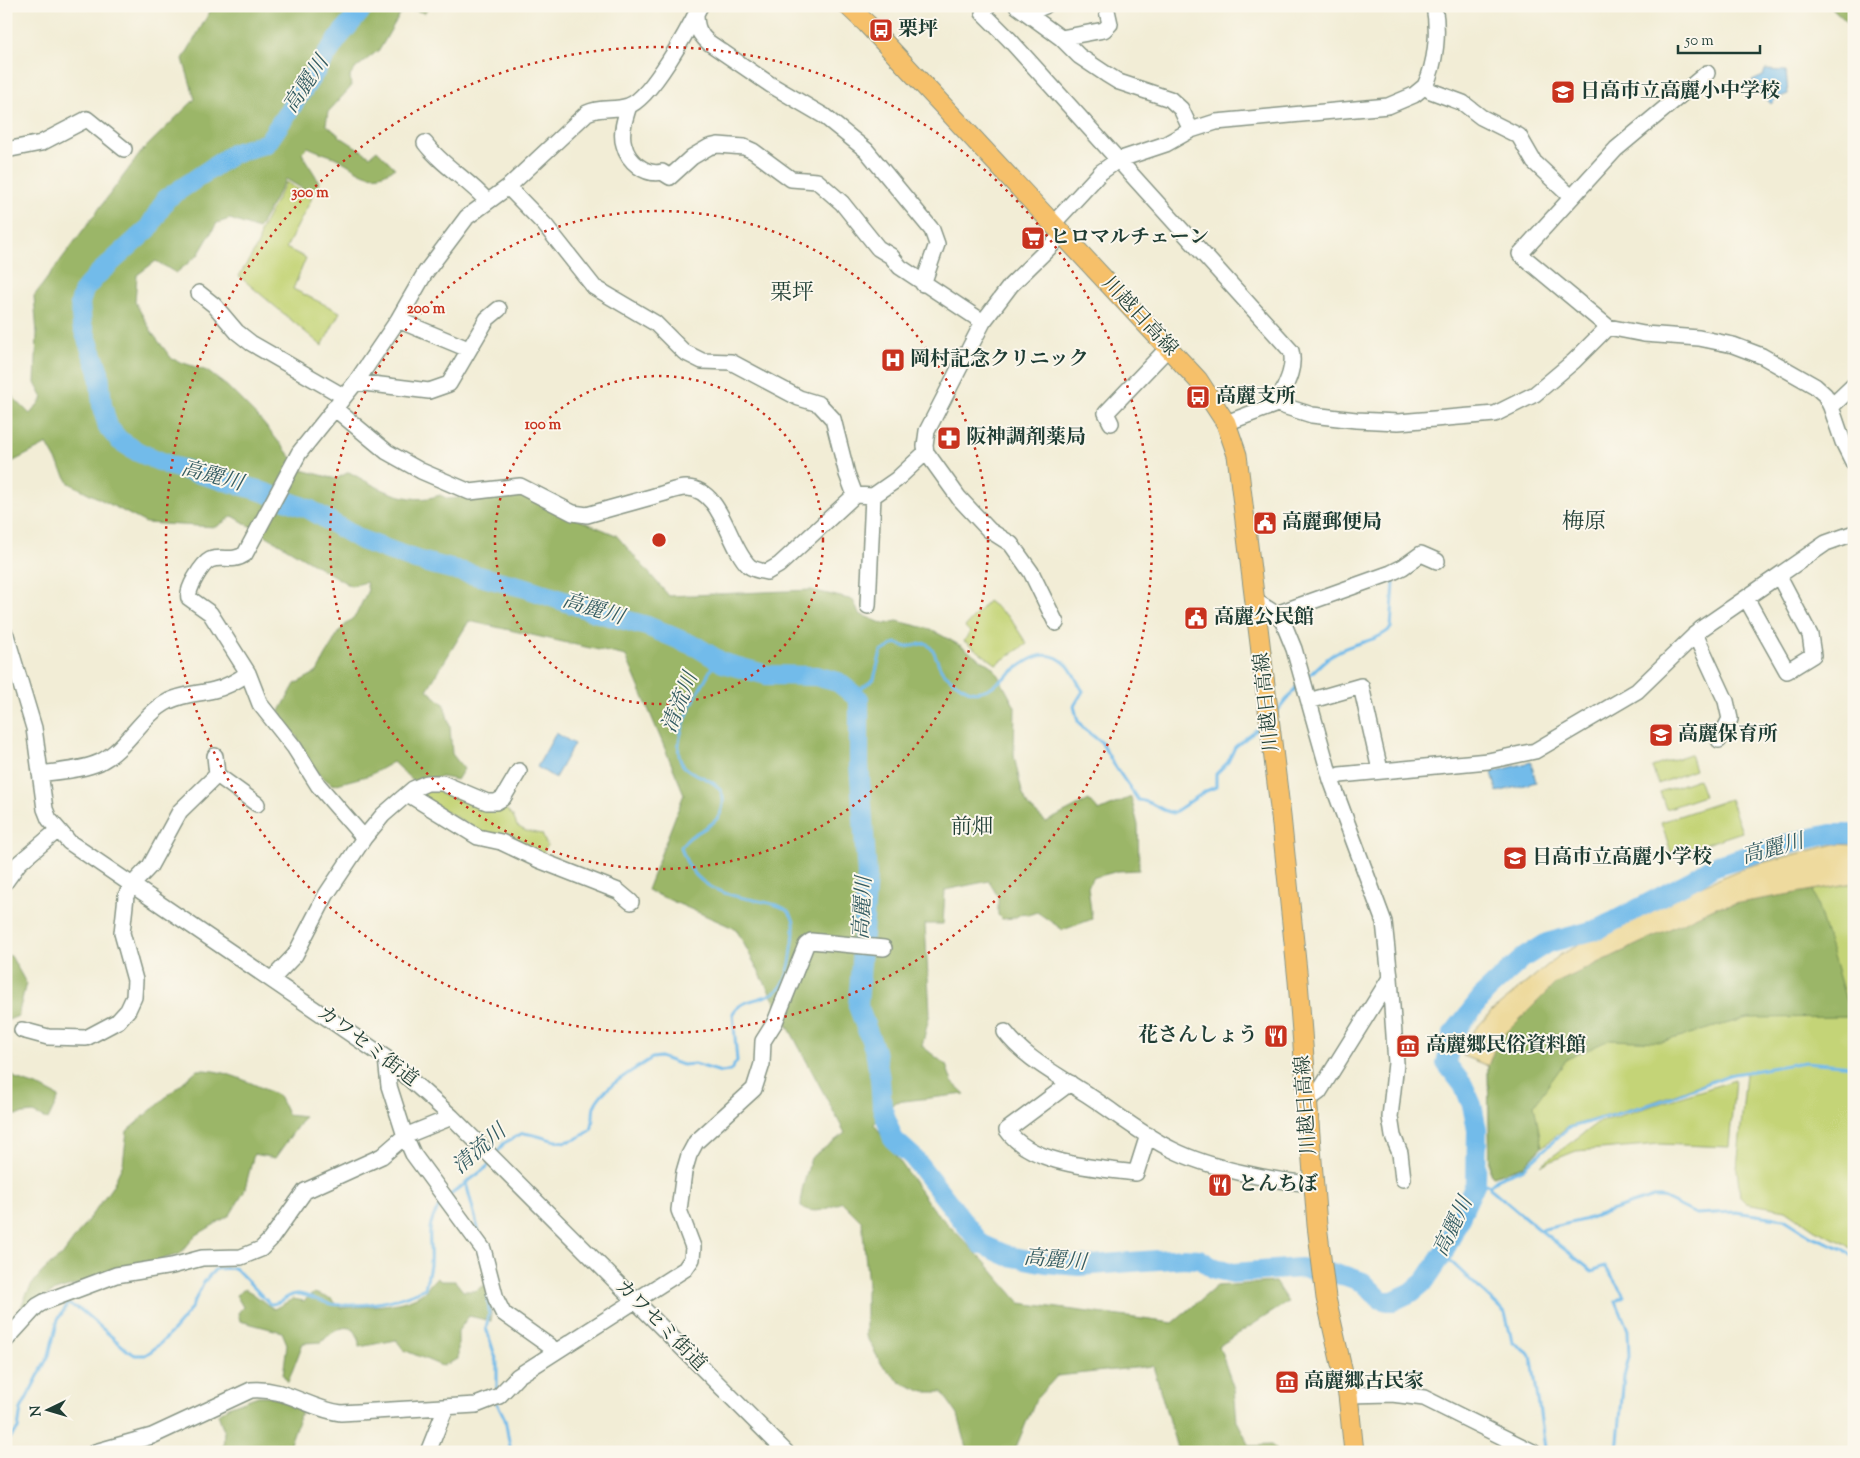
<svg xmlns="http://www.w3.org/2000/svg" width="1860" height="1458" font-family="'Sorts Mill Goudy','Noto Serif JP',serif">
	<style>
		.green { fill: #c4d477; stroke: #728856 }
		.forest { fill: #9bb668; stroke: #5d7a4e }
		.sand { fill: #eeda9e; stroke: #868c69 }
		.water { fill: #72bbea; stroke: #487c8f }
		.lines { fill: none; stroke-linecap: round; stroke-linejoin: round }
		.stream { stroke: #72bbea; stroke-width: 3 }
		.river { stroke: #72bbea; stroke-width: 20 }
		.minor-casing { stroke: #889585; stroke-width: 18 }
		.major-casing { stroke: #889585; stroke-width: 21 }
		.minor { stroke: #fff; stroke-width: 15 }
		.major { stroke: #f6c06b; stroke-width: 19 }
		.ring { fill: none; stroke: #c8321e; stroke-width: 2.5; stroke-dasharray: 2.5 5 }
		.labels { text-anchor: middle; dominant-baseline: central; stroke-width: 4; stroke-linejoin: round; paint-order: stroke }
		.poi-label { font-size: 20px; font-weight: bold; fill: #1f3d34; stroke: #fbf7ec; text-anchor: start }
		.street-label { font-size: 20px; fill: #1f3d34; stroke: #fbf7ec }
		.water-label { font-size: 21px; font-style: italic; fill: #345c62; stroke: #fbf7ec }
		.neighbourhood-label { font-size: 21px; fill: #1f3d34; stroke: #fbf7ec }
		.quarter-label { font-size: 22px; fill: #1f3d34; stroke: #fbf7ec }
		.centre { fill: #c8321e; stroke: #fbf7ec; stroke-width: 2.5 }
		.ring-label { font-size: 15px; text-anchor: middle; font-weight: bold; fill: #c8321e; stroke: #fbf7ec; stroke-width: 4; stroke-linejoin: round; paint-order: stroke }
	</style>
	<rect width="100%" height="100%" fill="#fbf7ec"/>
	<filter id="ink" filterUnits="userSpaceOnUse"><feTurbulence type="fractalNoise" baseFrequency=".02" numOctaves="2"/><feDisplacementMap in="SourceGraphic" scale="10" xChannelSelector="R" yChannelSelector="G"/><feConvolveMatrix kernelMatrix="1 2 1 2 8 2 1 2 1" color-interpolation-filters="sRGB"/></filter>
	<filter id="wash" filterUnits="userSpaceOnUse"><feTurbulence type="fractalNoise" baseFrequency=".0096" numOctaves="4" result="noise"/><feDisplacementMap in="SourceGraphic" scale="20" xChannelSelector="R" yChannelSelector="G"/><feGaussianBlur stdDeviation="1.12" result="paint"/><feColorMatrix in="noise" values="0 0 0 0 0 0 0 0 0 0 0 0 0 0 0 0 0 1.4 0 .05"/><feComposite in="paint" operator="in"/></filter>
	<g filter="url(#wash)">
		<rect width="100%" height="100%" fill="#f2edd6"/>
		<!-- green -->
		<path class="green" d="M286,182L312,198L286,248L306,258L293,289L340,312L322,346L239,276L255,250L259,241L260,231Z
			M988,601L1010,618L1027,644L996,664L964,641L970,632L965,627Z
			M1690,754L1695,770L1658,784L1652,767Z
			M1698,779L1704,796L1666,809L1660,792Z
			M437,786L507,810L513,816L517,826L526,831L542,834L547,846L540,857L488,836L417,794Z
			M1730,799L1742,832L1672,855L1661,822Z
			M1854,883V1250L1844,1243L1815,1230L1786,1210L1746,1203L1740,1197L1737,1169L1746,1072L1729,1074L1650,1103L1567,1127L1542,1147L1524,1166L1493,1176L1490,1172L1488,1066L1556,983L1716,907Z
			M1735,1080L1729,1147L1660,1144L1576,1151L1541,1165L1597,1123Z"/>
		<!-- forest -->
		<path class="forest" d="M213,6H429L425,13L404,7L380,49L356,68L350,76L351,87L328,112L326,124L342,138L370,156L377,150L395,168C367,186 359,168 334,157C326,154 316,151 308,147L302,153C307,165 317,174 320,187L313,195L286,179L258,229L230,219L217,223L198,255L176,273L156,261L137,275L135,302L153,334L172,359L207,371L228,387L258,417L302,470L336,479L349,472C376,487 409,507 440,495L448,499L458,498L518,487L572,517L616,535L669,596L811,590L853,600L859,614L884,624L897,621L930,629L961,646L994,668L1015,707L1014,756L1022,792L1028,806L1046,822L1089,800L1099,811L1131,797L1138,825L1139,870L1118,871L1092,878L1088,887L1092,919L1063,930L1037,912L1028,915L1023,913L1014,918L1002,919L998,915V897L989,881L945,890L943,924H925L930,1013L922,1046L946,1065L952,1082L965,1094L895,1102L874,1124L932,1208L983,1260L1020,1303L1173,1323L1217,1286L1275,1282L1288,1302L1219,1346L1234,1389L1237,1421L1250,1446L1271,1445L1276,1449V1452H1192L1177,1448L1153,1366L1057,1376L1036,1399L1014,1452H968L958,1415L942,1392H924L900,1382L882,1365L866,1336V1292L868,1285L862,1222L842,1202C827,1209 816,1215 801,1207L802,1190L811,1158L845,1133L736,929L647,890L684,794L626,656L469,621L427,690L444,704L450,727L452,754L464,769L457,780L442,777L413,781L393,762L370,775L333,785L302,762L297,737L281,721L280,711L295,684L317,672L339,631L356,615L368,590L366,582L351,586L233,516L216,527L146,523L69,483L47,444L6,465V390L30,414L43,398L35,383L37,334L34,296L142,151L195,99L183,59Z
			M1830,6H1854V24L1847,22Z
			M1813,890L1851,1017L1747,1018L1661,1042L1609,1040L1567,1059L1534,1105L1542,1147L1524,1166L1493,1176L1490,1172L1488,1066L1497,1042L1556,983L1716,907Z
			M6,955L11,956L26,983L18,1016L6,1021Z
			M6,1066L16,1079L42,1088L59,1097L48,1120L33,1113L6,1116Z
			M197,1070C226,1069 253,1084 279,1096L288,1115L304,1117L275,1158L254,1154L244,1192L230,1215L195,1236L180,1254L55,1291L21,1309C26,1288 43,1268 61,1257L112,1187L123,1164L127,1131Z
			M436,1278L441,1281H455L463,1291H475L485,1285C491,1296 491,1309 491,1321L469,1316L458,1331V1359L442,1366L404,1350L396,1340L359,1347C359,1317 335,1327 322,1342L303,1343L288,1382L283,1375L287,1344L282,1332L240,1321L238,1313L243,1307L236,1295L245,1289C256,1294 263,1303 274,1309L293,1299L304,1301L314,1293L332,1299L341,1308C367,1305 397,1308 420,1295C427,1291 430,1283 436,1278Z
			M258,1396H270L300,1407L301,1412L287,1452H223L224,1431L218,1414L228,1407Z"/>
		<!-- sand -->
		<path class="sand" d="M1835,844L1854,845V883L1716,907L1556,983L1497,1042L1488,1066L1463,1056L1469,1036L1492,1011L1560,955L1651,907L1746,867Z"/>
		<!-- water -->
		<path class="water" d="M1765,70L1786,71L1788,94L1777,98L1771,104L1752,81L1763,76Z
			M556,733L574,744L555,778L537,767Z
			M1531,762L1536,782L1497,792L1492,772Z"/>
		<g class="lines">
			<!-- stream -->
			<path class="stream" d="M1306,678C1316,670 1325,658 1337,652C1354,642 1377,642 1391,628L1394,582
				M853,695L874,679L881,652L896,643L906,647L926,643C939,655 934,657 941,669C945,676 961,687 968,690C999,704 1030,629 1067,665C1074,672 1077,683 1083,691L1074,706L1078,721L1084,729L1101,742L1113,763L1138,800C1153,801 1160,811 1173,813L1206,791L1216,787V774L1228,762L1235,747L1262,725
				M1276,713L1298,685
				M495,1155L504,1143L523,1133C554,1137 561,1152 591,1130C594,1122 592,1115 594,1107C599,1089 637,1068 652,1058L660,1057L682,1065L695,1064L721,1072L730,1071L737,1061L733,1013C742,998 763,1001 777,991C787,984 791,961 792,949C793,941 795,930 794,922C786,885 701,919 681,847C691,830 717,829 722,809C731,777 689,779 681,762C669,737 704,681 717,659
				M1476,1182L1490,1185L1498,1178L1524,1168L1568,1128L1658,1102L1729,1075L1805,1062L1854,1066
				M466,1183L479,1232
				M1490,1185V1188L1540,1230L1583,1220L1653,1197H1661L1696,1214L1735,1212L1784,1219L1811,1236L1844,1249L1854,1257
				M449,1196L487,1167L490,1162
				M1540,1230L1592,1271L1605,1266L1624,1296L1616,1301L1628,1330L1629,1357L1624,1376L1617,1452
				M1443,1254L1505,1313L1512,1341L1528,1353L1532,1359L1545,1448
				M488,1295L489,1314L486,1328L497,1362V1391
				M497,1403L505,1419L511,1452
				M6,1443L18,1429L21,1409L49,1355L58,1319L68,1304L81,1310L127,1350L135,1355H145C157,1349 178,1326 187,1314C200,1297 197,1285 216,1269L235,1268L270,1304C280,1305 287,1294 298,1294C309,1295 320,1302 331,1304C361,1308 398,1302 425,1288C427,1280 429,1272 430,1265C432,1238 423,1226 443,1202"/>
			<!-- river -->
			<path class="river" d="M365,6L338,38L267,143L234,153L166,199L148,229L97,275L84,290L80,303L82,325L99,372L102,405L108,427L119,440L138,452L171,466L258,490L309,509L361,540L416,560L526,588L595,612L647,626L697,647L723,663L767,675L816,676L838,682L859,699V764L867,875L858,1006L875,1051L880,1079L882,1107L893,1139L913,1157L981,1244L1008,1256L1046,1263L1079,1266L1184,1258L1199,1259L1215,1269L1233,1273L1301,1268L1346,1276L1363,1282L1380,1299L1387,1301H1393L1412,1292L1425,1281L1443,1254L1476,1182L1477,1130L1472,1105L1463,1085L1446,1063L1453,1034L1485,993L1523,958L1547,943L1599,929L1694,879L1714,866L1797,841L1831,834H1854"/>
		</g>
	</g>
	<g filter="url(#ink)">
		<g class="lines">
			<!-- minor casing -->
			<g class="minor-casing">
				<path id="minor" d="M988,6L983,13L1009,39L1291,351C1296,369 1284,388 1277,404
					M1017,6L1061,38L1079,56L1106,74L1119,82L1170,99L1181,109L1191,130
					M1434,6C1439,32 1436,63 1425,86L1431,91L1463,103L1481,117L1519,136L1534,162L1571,197
					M1028,13L1045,6
					M696,14C696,27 699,34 708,42L771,85L824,116L866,150L932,230L937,244L923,284
					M1061,38L1104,30L1110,24L1106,6
					M1707,73L1616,149L1520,254L1608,327L1644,334L1699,338L1733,345L1762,356L1815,386L1825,395L1831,407L1843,442L1854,464
					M629,106C625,118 620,133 624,145C628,162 646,176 662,172L670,177L692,157L709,147L718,145L744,147L753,151L791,179L817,181L842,203L878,248L891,256L900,267L983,322
					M425,143C442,166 468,179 487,201
					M6,150L41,143L87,119L124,149
					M508,187L545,225L594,287L655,323L684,352L702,361L731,362L799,398L819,404L833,419L847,474L855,495
					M1052,225L1101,172L1118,160L1166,144L1191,130L1216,122L1388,106L1414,95L1425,86
					M199,293L214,305L237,332L251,343L343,396
					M398,320L468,349
					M356,382L429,391L449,384L487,319L499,309
					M1831,407L1854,385
					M334,408L387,452L421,471L470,492L520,486L573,513L587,515C611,508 634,502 658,495C667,493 678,487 687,488C722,489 728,546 749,566C754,570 761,571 767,572L779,565L855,495L873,496L896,480L926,452L925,446L927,431L983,322L1011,285L1062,235
					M1111,423L1106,413L1168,348
					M1226,423L1277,404L1312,415L1356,420L1398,422L1495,414L1535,394L1574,361L1608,327
					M926,452L959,498L989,530L1011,544L1031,572L1056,623
					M1746,598L1787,671L1813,655L1810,635L1779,576
					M1257,602L1276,614L1283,622L1294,649L1331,780L1384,922L1390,978L1319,1092L1306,1101
					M868,606L873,496
					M1276,614L1391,573L1403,567L1421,554L1437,561
					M1695,634L1726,701L1730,719L1719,740
					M6,635L34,728L45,809L49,819L69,842L386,1058L452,1117L786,1452
					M1309,701L1361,686L1380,770
					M215,756L217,775L257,804
					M40,774C60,771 83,770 100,762C128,748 141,715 169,701C184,694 198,694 214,690C227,687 237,681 248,673
					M1331,780L1340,775L1488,761L1535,751L1637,691L1701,629L1826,543L1854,533
					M408,794L478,837L501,842L539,860L618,891L631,902
					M364,838L318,785L294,747L260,704L248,673L210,613L189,598C186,590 202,564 210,560C222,555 232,563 245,554L299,453L356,382L398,320L425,273L467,217L508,187L587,113C601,106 614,111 628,106C651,99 689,28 700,6
					M6,881L19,863L58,830
					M1390,978L1396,1063L1390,1117L1393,1136L1400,1153L1403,1179
					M272,979L295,955L326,895L364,838L383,815L413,789L427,783H442L487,802H496L503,798L519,771
					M22,1030L48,1037L86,1038L118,1021L128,1010L134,997L135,980L122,933L126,896L131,886L150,866L180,811L217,775
					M1005,1032C1025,1058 1053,1072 1080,1090C1111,1109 1140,1134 1173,1150C1209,1168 1272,1181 1313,1184
					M386,1058L389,1086L405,1136L413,1154L483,1249L496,1299L503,1313L555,1350
					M1070,1083L1007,1130C1031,1165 1097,1168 1136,1173L1148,1135
					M6,1340L37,1306L44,1302L116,1275L172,1266L202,1258L241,1257L261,1249L270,1240L305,1191L382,1156L405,1136L452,1117
					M1348,1395L1392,1394L1424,1398L1533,1452
					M95,1452L152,1436L251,1390C285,1387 309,1409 341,1413L476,1405L499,1396L518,1376L685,1269L692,1259L693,1247L679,1210L684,1172L689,1155L696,1142L754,1089L762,1064L763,1041L775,1022L806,945L811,941L884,948
					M428,1452L446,1407"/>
			</g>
			<!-- major casing -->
			<g class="major-casing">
				<path id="major" d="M848,6L867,24L1198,380L1226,423L1237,455L1281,816L1298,981L1317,1225L1326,1298L1348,1395L1354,1452"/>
			</g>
			<!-- minor -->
			<use href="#minor" class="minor"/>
			<!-- major -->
			<use href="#major" class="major"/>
		</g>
	</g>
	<!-- distance rings -->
	<g class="ring">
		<circle cx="659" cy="540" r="164"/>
		<circle cx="659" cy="540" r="329"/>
		<circle cx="659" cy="540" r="493"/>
	</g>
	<!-- icons -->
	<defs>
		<g id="bus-square" transform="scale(1.25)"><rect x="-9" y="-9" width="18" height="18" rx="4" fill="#c8321e" stroke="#fbf7ec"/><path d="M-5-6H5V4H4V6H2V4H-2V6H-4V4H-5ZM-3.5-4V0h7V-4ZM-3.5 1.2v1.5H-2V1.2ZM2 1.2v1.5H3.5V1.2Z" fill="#fff"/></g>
		<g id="school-square" transform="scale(1.25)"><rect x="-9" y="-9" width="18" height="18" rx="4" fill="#c8321e" stroke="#fbf7ec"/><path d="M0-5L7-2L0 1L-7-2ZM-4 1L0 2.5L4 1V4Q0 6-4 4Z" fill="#fff"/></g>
		<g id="supermarket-square" transform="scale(1.25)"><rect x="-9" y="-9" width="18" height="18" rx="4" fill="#c8321e" stroke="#fbf7ec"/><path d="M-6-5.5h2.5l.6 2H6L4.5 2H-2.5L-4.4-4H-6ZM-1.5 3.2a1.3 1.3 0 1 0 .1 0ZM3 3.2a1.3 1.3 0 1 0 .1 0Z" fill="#fff"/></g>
		<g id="hospital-square" transform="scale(1.25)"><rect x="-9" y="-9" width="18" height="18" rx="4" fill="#c8321e" stroke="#fbf7ec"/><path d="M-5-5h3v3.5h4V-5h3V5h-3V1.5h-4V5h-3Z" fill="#fff"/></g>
		<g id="pharmacy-square" transform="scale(1.25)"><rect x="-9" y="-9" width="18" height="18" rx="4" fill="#c8321e" stroke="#fbf7ec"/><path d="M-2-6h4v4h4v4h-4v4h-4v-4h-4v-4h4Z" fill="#fff"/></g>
		<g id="civic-square" transform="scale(1.25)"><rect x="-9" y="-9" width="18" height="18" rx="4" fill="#c8321e" stroke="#fbf7ec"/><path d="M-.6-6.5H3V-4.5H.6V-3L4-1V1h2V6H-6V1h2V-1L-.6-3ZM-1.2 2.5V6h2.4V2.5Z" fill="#fff"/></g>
		<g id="restaurant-square" transform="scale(1.25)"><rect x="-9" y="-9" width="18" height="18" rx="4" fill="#c8321e" stroke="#fbf7ec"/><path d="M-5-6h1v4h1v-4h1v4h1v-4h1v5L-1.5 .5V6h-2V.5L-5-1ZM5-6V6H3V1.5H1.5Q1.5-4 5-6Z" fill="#fff"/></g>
		<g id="museum-square" transform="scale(1.25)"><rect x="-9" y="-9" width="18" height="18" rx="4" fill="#c8321e" stroke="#fbf7ec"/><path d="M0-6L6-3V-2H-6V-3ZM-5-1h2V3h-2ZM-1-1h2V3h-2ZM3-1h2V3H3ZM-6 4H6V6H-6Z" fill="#fff"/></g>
	</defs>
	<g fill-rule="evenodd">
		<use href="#bus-square" x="881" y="30"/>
		<use href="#school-square" x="1563" y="92"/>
		<use href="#supermarket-square" x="1033" y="238"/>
		<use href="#hospital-square" x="893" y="360"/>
		<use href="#bus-square" x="1198" y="397"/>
		<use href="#pharmacy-square" x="949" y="438"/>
		<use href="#civic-square" x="1265" y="523"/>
		<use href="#civic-square" x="1196" y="618"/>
		<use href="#school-square" x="1661" y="735"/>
		<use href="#school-square" x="1515" y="858"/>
		<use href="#restaurant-square" x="1276" y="1036"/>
		<use href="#museum-square" x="1408" y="1046"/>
		<use href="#restaurant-square" x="1220" y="1185"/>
		<use href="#museum-square" x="1287" y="1382"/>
	</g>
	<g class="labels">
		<!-- poi labels -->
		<g class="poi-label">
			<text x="898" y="30">栗坪</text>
			<text x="1580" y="92">日高市立高麗小中学校</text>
			<text x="1050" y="238">ヒロマルチェーン</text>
			<text x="910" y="360">岡村記念クリニック</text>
			<text x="1216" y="397">高麗支所</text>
			<text x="966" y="438">阪神調剤薬局</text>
			<text x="1282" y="523">高麗郵便局</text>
			<text x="1214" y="618">高麗公民館</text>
			<text x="1678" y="735">高麗保育所</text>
			<text x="1532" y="858">日高市立高麗小学校</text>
			<text x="1258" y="1036" text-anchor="end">花さんしょう</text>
			<text x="1426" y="1046">高麗郷民俗資料館</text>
			<text x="1238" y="1185">とんちぼ</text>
			<text x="1304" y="1382">高麗郷古民家</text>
		</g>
		<!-- street labels -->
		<g class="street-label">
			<text transform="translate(1139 317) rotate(47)">川越日高線</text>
			<text transform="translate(1268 702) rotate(-96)">川越日高線</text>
			<text transform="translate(367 1047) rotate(37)">カワセミ街道</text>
			<text transform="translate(1307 1105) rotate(-94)">川越日高線</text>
			<text transform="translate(660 1326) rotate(45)">カワセミ街道</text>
		</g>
		<!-- water labels -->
		<g class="water-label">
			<text transform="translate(307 85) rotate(-56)">高麗川</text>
			<text transform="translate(212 477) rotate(15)">高麗川</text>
			<text transform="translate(593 610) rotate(17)">高麗川</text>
			<text transform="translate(681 703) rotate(-68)">清流川</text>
			<text transform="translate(1773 850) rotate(-15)">高麗川</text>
			<text transform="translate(864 908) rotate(-87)">高麗川</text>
			<text transform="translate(480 1150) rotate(-41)">清流川</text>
			<text transform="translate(1454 1227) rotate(-64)">高麗川</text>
			<text transform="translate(1055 1261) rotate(5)">高麗川</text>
		</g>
		<!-- neighbourhood labels -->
		<g class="neighbourhood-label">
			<text x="972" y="828">前畑</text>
		</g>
		<!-- quarter labels -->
		<g class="quarter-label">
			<text x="792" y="294">栗坪</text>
			<text x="1584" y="523">梅原</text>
		</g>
	</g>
	<circle cx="659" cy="540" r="8" class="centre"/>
	<g class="ring-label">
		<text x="310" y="197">300 m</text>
		<text x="426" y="313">200 m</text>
		<text x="543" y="429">100 m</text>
	</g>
	<!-- margin -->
	<rect width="1860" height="1458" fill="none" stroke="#fbf7ec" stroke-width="25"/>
	<!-- north arrow -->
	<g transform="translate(48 1410) rotate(265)" stroke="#fbf7ec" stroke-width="4" paint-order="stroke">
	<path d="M0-4L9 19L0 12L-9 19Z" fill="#1f3d34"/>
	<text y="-8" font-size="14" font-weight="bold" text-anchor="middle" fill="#1f3d34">N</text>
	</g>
	<!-- scale -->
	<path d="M1678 45v8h82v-8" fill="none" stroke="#1f3d34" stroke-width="2.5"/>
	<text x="1685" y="45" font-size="15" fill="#1f3d34" stroke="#fbf7ec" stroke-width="4" paint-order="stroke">50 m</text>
</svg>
